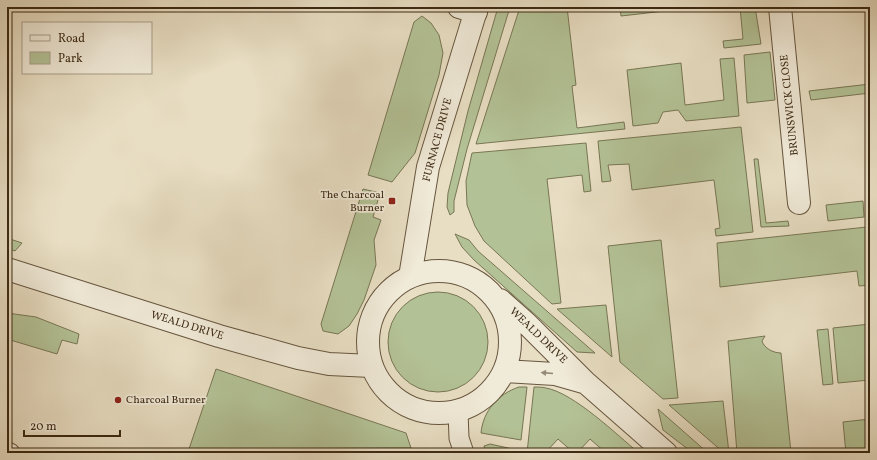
<svg xmlns="http://www.w3.org/2000/svg" width="877" height="460" font-family="Vollkorn,serif">
	<style>
		.green { fill: #b3c296; stroke: #787654 }
		.lines { fill: none; stroke-linecap: round; stroke-linejoin: round }
		.service-casing { stroke: #67563f; stroke-width: 21 }
		.minor-casing { stroke: #67563f; stroke-width: 24 }
		.tertiary-casing { stroke: #67563f; stroke-width: 24 }
		.service { stroke: #f0ead8; stroke-width: 19 }
		.minor { stroke: #f0ead8; stroke-width: 22 }
		.tertiary { stroke: #f0ead8; stroke-width: 22 }
		.oneway { fill: #968a76 }
		.poi-dot { fill: #8f2418; stroke: #f0ead8; stroke-width: 1.5 }
		.labels { text-anchor: middle; dominant-baseline: central; stroke-width: 3.5; stroke-linejoin: round; paint-order: stroke }
		.street-label { font-size: 11px; fill: #3c2913; stroke: #f0ead8 }
		.poi-label { font-size: 11px; fill: #3c2913; stroke: #f0ead8; text-anchor: end }
	</style>
	<rect width="100%" height="100%" fill="#e8dec3"/>
	<filter id="stains"><feTurbulence type="fractalNoise" baseFrequency=".005" numOctaves="4"/><feColorMatrix values="0 0 0 0 .2 0 0 0 0 .09 0 0 0 0 .02 0 0 0 .5 -.17"/></filter>
	<radialGradient id="worn" r=".72"><stop offset=".6" stop-color="#630" stop-opacity="0"/><stop offset="1" stop-color="#630" stop-opacity=".3"/></radialGradient>
	<!-- green -->
	<path class="green" d="M498,7H510L467,149L454,201V212L450,215L447,207L448,193L468,111Z
		M520,7H567L576,85L572,86L577,128L624,122L625,129L476,144Z
		M620,7H700L621,16Z
		M740,7H755L761,44L724,48L723,41L743,39Z
		M422,16L431,23L439,35L443,53L439,75L415,153L392,182L368,175L414,22Z
		M770,52L775,100L747,103L744,55Z
		M734,58L739,116L686,121L678,110L663,112L658,123L633,126L627,70L681,63L685,105L724,100L720,59Z
		M870,84V93L811,100L809,91Z
		M741,127L753,232L716,236L715,229L720,228L714,180L632,190L629,164L608,165L611,181L602,182L598,141Z
		M586,143L591,191L584,192L582,175L547,179L561,303L552,304L484,241L475,226L467,205L466,181L472,153Z
		M754,159H758L766,223L788,221L789,226L761,227Z
		M363,189L380,193L373,217L381,220L374,240L376,265L364,300L357,314L349,326L338,334L323,331L321,324Z
		M863,201L864,217L828,221L826,205Z
		M867,227L870,254V285L859,286L857,271L720,287L717,243Z
		M455,234L469,240L478,251L595,353L577,352L474,260L462,247Z
		M7,238L22,243L15,251L7,248Z
		M661,240L678,398L663,399L620,362L608,246Z
		M388 342a50 50 0 1 1 100 0a50 50 0 1 1-100 0Z
		M606,305L612,357L557,309Z
		M7,313L36,317L79,334L77,344L62,340L57,354L7,339Z
		M870,324V380L838,383L833,328Z
		M828,329L833,384L823,385L817,330Z
		M765,336L762,341C764,348 773,353 781,353L791,453H737L728,341Z
		M216,369L406,433L411,448L189,449Z
		M519,387H527L521,440L481,433C483,411 498,394 519,387Z
		M534,387C538,387 542,387 546,388C574,393 617,435 639,453H606L590,439L577,453H574L558,439L545,453H527Z
		M723,401L729,453H724L669,405Z
		M658,409L708,453H693L663,430Z
		M870,419V453H846L843,422Z
		M490,444L517,450L518,453H486L484,446Z"/>
	<g class="lines">
		<!-- service casing -->
		<g class="service-casing">
			<path id="service" d="M458,412L459,438L464,453
				M7,452L10,453"/>
		</g>
		<!-- minor casing -->
		<g class="minor-casing">
			<path id="minor" d="M459,7L476,12
				M780,7L799,203"/>
		</g>
		<!-- tertiary casing -->
		<g class="tertiary-casing">
			<path id="tertiary" d="M7,269L219,336L298,358L329,364L371,366
				M368 342a71 71 0 1 1 142 0a71 71 0 1 1-142 0Z
				M410,277L428,167L477,7
				M500,300L527,324L585,382L666,453
				M505,371L555,374L583,382"/>
		</g>
		<!-- service -->
		<use href="#service" class="service"/>
		<!-- minor -->
		<use href="#minor" class="minor"/>
		<!-- tertiary -->
		<use href="#tertiary" class="tertiary"/>
	</g>
	<!-- one-way arrows -->
	<defs><path id="oneway-solid" d="M-6-.8H1V-3.2L6.5 0L1 3.2V.8H-6Z"/></defs>
	<use class="oneway" href="#oneway-solid" transform="translate(547 373) rotate(-175)"/>
	<!-- markers -->
	<g class="poi-dot">
		<rect x="388" y="197" width="8" height="8" rx="2"/>
		<circle cx="118" cy="400" r="4"/>
	</g>
	<g class="labels">
		<!-- street labels -->
		<g class="street-label">
			<text transform="translate(790 105) rotate(-96)">BRUNSWICK CLOSE</text>
			<text transform="translate(438 140) rotate(-75)">FURNACE DRIVE</text>
			<text transform="translate(187 326) rotate(17)">WEALD DRIVE</text>
			<text transform="translate(538 336) rotate(44)">WEALD DRIVE</text>
		</g>
		<!-- poi labels -->
		<g class="poi-label">
			<text x="384" y="195">The Charcoal<tspan x="384" dy="13">Burner</tspan></text>
			<text x="126" y="400" text-anchor="start">Charcoal Burner</text>
		</g>
	</g>
	<!-- margin -->
	<rect width="877" height="460" fill="none" stroke="#e8dec3" stroke-width="24"/>
	<rect x="8" y="8" width="861" height="444" fill="none" stroke="#3c2913" stroke-width="2"/>
	<rect x="12" y="12" width="853" height="436" fill="none" stroke="#3c2913"/>
	<!-- legend -->
	<rect x="22" y="22" width="130" height="52" fill="#f0ead8" stroke="#a89d89"/>
	<rect x="30" y="35" width="20" height="6" fill="#f0ead8" stroke="#a89d89"/>
	<text x="58" y="42" font-size="12" fill="#3c2913">Road</text>
	<rect x="30" y="52" width="20" height="12" fill="#b3c296" stroke="#a89d89"/>
	<text x="58" y="62" font-size="12" fill="#3c2913">Park</text>
	<!-- scale -->
	<path d="M24 430v6h96v-6" fill="none" stroke="#3c2913" stroke-width="2"/>
	<text x="30" y="430" font-size="12" fill="#3c2913" stroke="#f0ead8" stroke-width="3" paint-order="stroke">20 m</text>
	<rect width="100%" height="100%" filter="url(#stains)"/>
	<rect width="100%" height="100%" fill="url(#worn)"/>
</svg>
